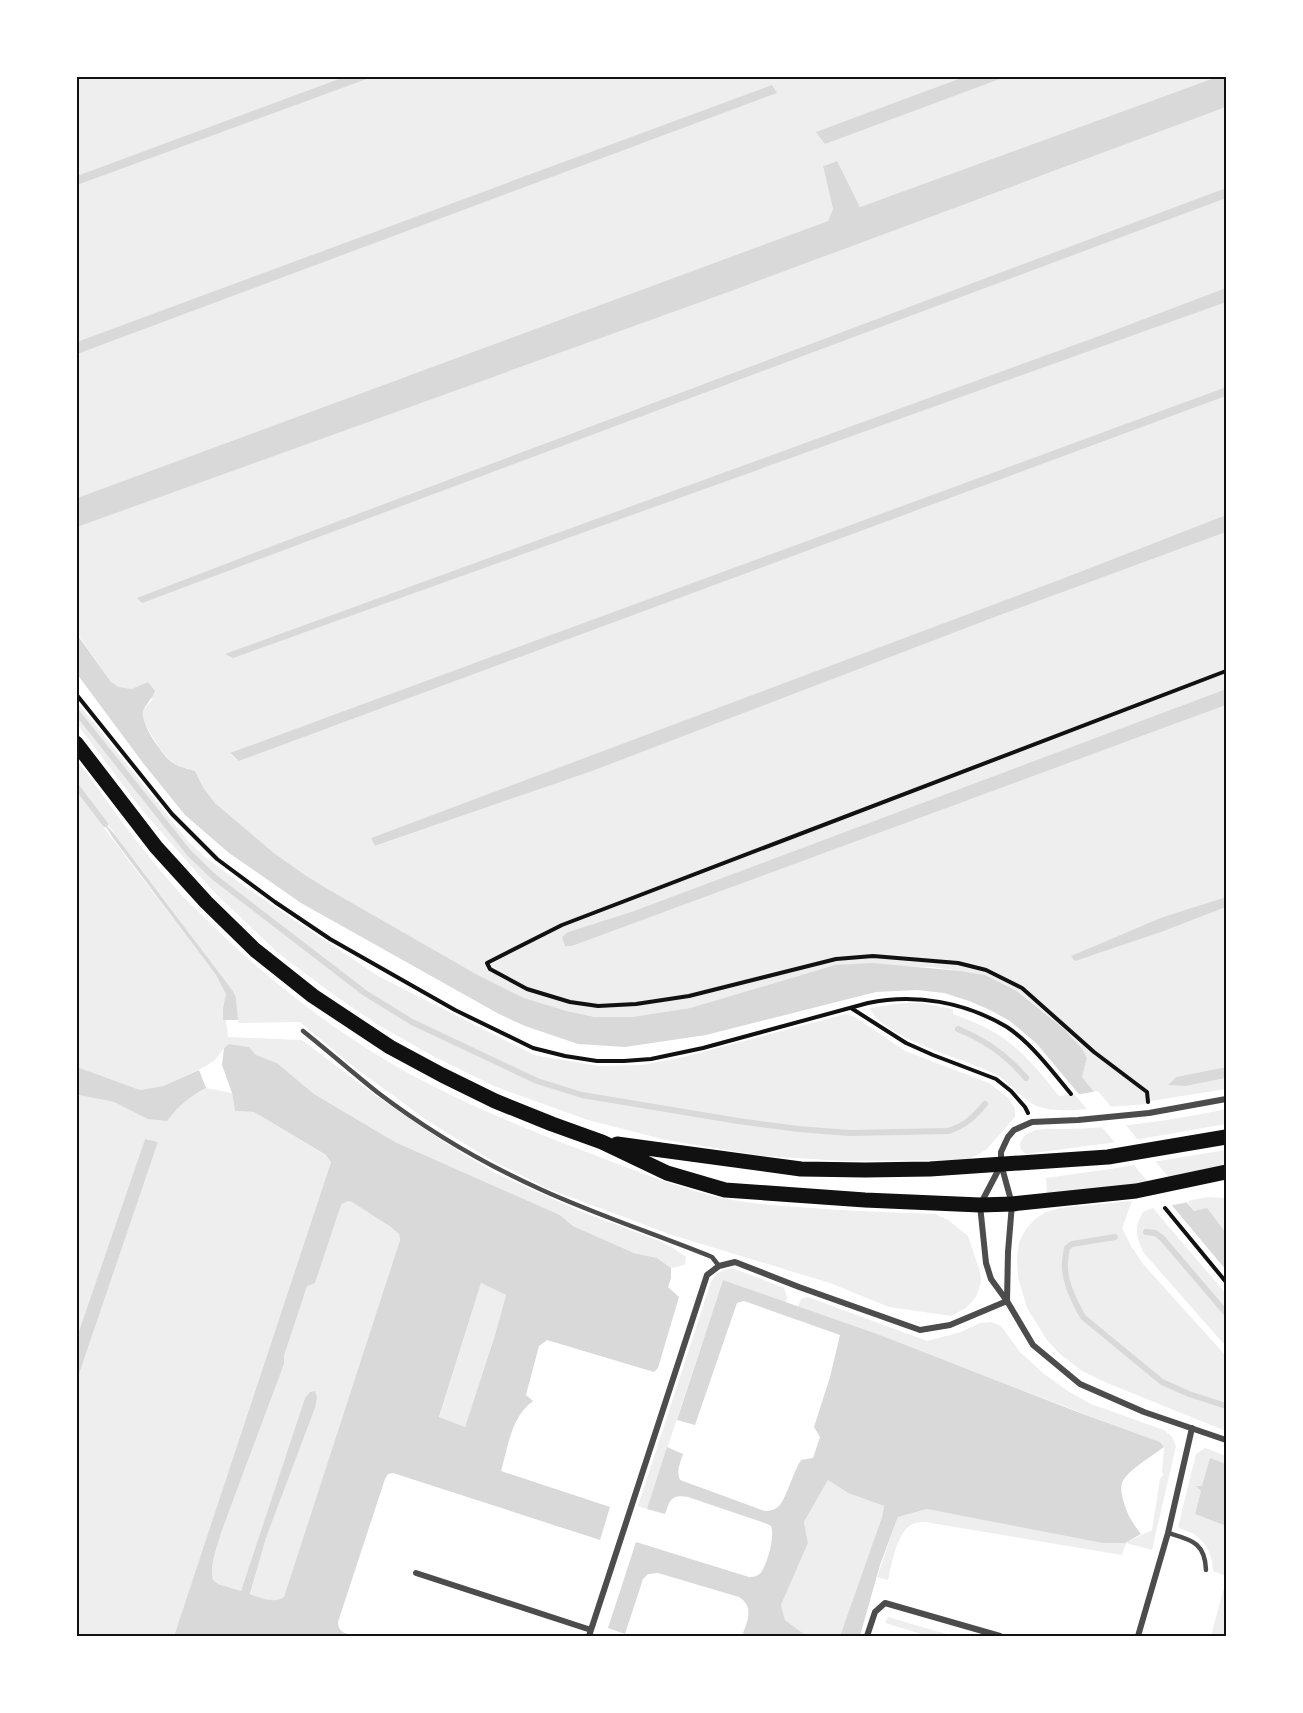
<svg xmlns="http://www.w3.org/2000/svg" width="1303" height="1713" font-family="'Golos Text',sans-serif">
	<style>
		.green { fill: #eee }
		.water { fill: #d9d9d9; fill-rule: evenodd }
		.pier { fill: #fff }
		.lines { fill: none; stroke-linecap: round; stroke-linejoin: round }
		.stream { stroke: #d9d9d9; stroke-width: 6 }
		.path { stroke: #111; stroke-width: 4 }
		.service { stroke: #4c4c4c; stroke-width: 4.5 }
		.minor { stroke: #4c4c4c; stroke-width: 6 }
		.primary { stroke: #111; stroke-width: 15 }
		.neatline { fill: none; stroke: #111; stroke-width: 2 }
	</style>
	<rect width="100%" height="100%" fill="#fff"/>
	<!-- green -->
	<path class="green" d="M77,77H1217L860,207L836,161L823,166L833,209L828,221L77,498Z
		M1226,107V387L230,754L239,761L1226,396V515L1064,578L371,838L376,846L591,771L995,617L1226,532V689L631,912L568,932L572,946L1226,705V897L1163,917L1162,931L1226,907V1067L1176,1077L1169,1084L1186,1086L1226,1078V1089L1151,1101L1148,1104L1108,1107L1082,1077L1087,1058L1083,1050L1064,1029L1018,991L985,975L961,971L932,967L835,965L690,1008L632,1017H596L567,1011L524,998L476,974L326,888L305,875L274,853L215,803L203,787L195,771L174,764L160,749L143,721V710L153,699L132,689L119,687L111,682L77,633L76,527L726,293Z
		M77,702L188,841L205,857L248,889L378,976L534,1055L598,1066L642,1065L684,1057L846,1014L855,1017L905,1051L989,1083L1008,1098L1015,1108V1117L986,1150L967,1160L844,1161L763,1156L666,1140L588,1120L496,1087L435,1057L380,1026L334,995L278,953L213,891L142,810L77,724Z
		M77,760C108,802 138,846 173,885C183,897 194,907 205,918C276,989 360,1052 451,1095C499,1118 548,1138 597,1156C636,1171 676,1187 717,1197C744,1203 771,1205 798,1207C844,1211 889,1212 935,1214L948,1220L968,1236L980,1272L981,1282L976,1297L966,1308L951,1316L889,1307L830,1283L672,1235L546,1188L488,1158L428,1121L350,1064L300,1022L238,1023L236,997L182,923L77,784Z
		M76,791L216,975L227,994L223,1008V1019L226,1020L228,1037L302,1040L369,1091L444,1142L495,1173L577,1210L657,1240L673,1248L686,1257L685,1265L671,1268L657,1258L634,1253L573,1226L560,1215L395,1142L314,1094L277,1063L256,1055L249,1047L229,1044L224,1048L215,1060L206,1066L163,1086L140,1090L77,1067Z
		M903,1003H921L953,1009V1014C969,1020 985,1026 1000,1036C1024,1051 1042,1075 1059,1096L1078,1094L1090,1109C1076,1110 1053,1112 1040,1107C1022,1101 1011,1082 995,1074C966,1059 881,1038 870,1008Z
		M206,1088L232,1093L235,1111L254,1112L327,1156L331,1162L174,1636H76L77,1380L158,1142L145,1139L77,1337L76,1098L79,1095L114,1102L129,1109L179,1106L192,1096Z
		M1226,1109V1124L1140,1139L1026,1154C1014,1146 1022,1135 1033,1131C1042,1128 1052,1129 1061,1129C1076,1129 1092,1128 1107,1127C1148,1124 1187,1117 1226,1109Z
		M1226,1150V1167L1124,1187L1047,1194L1046,1178L1110,1169Z
		M1208,1197L1226,1198V1233L1207,1209L1194,1211L1187,1201Z
		M347,1201L352,1202L392,1227L399,1234L400,1240L284,1598C275,1605 260,1597 250,1595L266,1538L315,1408L305,1398L241,1591L218,1584L213,1580C209,1566 217,1548 221,1533L284,1364V1356L307,1285L315,1282L340,1208L342,1204Z
		M1132,1201L1122,1228L1131,1246L1143,1264L1226,1356V1431L1107,1383L1082,1371L1060,1354L1047,1340L1027,1308L1018,1277L1017,1257L1019,1242L1026,1229L1035,1219L1046,1212L1060,1208Z
		M1153,1208L1226,1294V1345L1222,1342L1143,1252C1136,1235 1134,1228 1143,1212Z
		M732,1268L784,1288L787,1297L786,1303L723,1280L647,1509L638,1506L710,1285C714,1274 721,1270 732,1268Z
		M481,1283L506,1295L495,1335L465,1427L439,1418Z
		M808,1297L927,1341L961,1332L980,1323L991,1322L1001,1326L1020,1352L1043,1373L1066,1390L1091,1404L1164,1430L1172,1437L1176,1446L1152,1550L1126,1543L1122,1555L925,1522C922,1522 918,1522 915,1523C897,1528 892,1564 888,1580L877,1577L898,1517L927,1509L1125,1543L1152,1530L1160,1479L1163,1475L1162,1471L1164,1447L1160,1442C1039,1398 920,1349 798,1307L801,1299Z
		M1205,1448L1226,1456V1464L1210,1459L1195,1514L1226,1526V1576L1213,1571C1213,1556 1206,1541 1192,1533C1188,1531 1183,1530 1178,1527L1196,1454Z
		M828,1480L848,1493L884,1506L882,1517L840,1636H805L804,1634L785,1620L781,1605L808,1543L804,1522Z
		M1226,1580V1636H1211Z
		M888,1617L953,1636H928L885,1623Z"/>
	<!-- water -->
	<path class="water" d="M347,76L372,77L77,185V176Z
		M964,77H1005L825,144L816,132Z
		M1217,77H1226V107L726,293L77,527V498L828,221L833,209L823,166L837,161L860,207Z
		M772,85L777,93L77,354V342Z
		M1226,188V198L142,603L137,598L275,545Z
		M1226,288V302L233,658L225,654L1102,335Z
		M1226,387V396L239,761L230,753Z
		M1226,515V532L995,617L592,771L375,846L371,838L1064,578Z
		M76,633L111,682L119,687L132,689L148,682L155,691C152,699 145,705 143,711C140,724 163,756 173,763C179,767 189,769 195,771L203,787L215,803L274,853L305,875L326,888L476,974L524,998L567,1011L595,1017H632L690,1008L835,965L872,963L961,971L985,975L1017,991L1064,1029L1083,1050L1087,1058L1082,1077L1194,1211L1207,1208L1226,1233V1270L1037,1044L1010,1021L990,1010L969,1001L944,993L917,990L876,992L706,1035L625,1047L578,1044L525,1026L499,1014L301,903L229,853L185,815L143,763L77,674Z
		M1226,689V705L572,946H565L562,937L568,932L631,912Z
		M101,819L116,836L232,990L236,997L238,1020H223V1008L226,994L216,975L113,838Z
		M1226,897V907L1161,932L1075,961L1071,956L1163,917Z
		M229,1044L249,1047L256,1055L277,1063L314,1094L395,1142L560,1215L573,1226L634,1253L657,1258L671,1268V1278L668,1287L679,1297L658,1368L654,1372L547,1340L539,1346L526,1395L533,1401C511,1417 508,1447 501,1471L610,1507L600,1540L393,1473L388,1474L385,1479L338,1622C338,1633 347,1634 356,1636H174L331,1162L326,1155L254,1112L235,1111L232,1093L222,1065L224,1048ZM348,1201L352,1202L391,1227L399,1234L400,1240L284,1597C275,1604 260,1598 250,1594L266,1538L315,1408L317,1398L315,1391L310,1392L305,1398L241,1591L218,1584L213,1580C209,1566 217,1548 221,1533L284,1364V1356L307,1286L315,1283L340,1208L342,1204ZM481,1283L506,1295L495,1335L465,1427L439,1417Z
		M77,1067L140,1090L163,1086L199,1070L206,1088C189,1097 179,1105 167,1121L148,1119L114,1102L79,1095L77,1098Z
		M1226,1067V1078L1186,1086L1168,1085L1176,1077Z
		M145,1139L158,1142L77,1380V1337Z
		M723,1280L877,1334L1075,1411L1160,1442L1164,1447C1154,1455 1126,1471 1122,1483C1120,1490 1123,1500 1125,1506C1129,1518 1134,1525 1141,1534L1125,1543H1103L927,1509L898,1517L880,1565L860,1636H840L882,1517L884,1506L848,1493L828,1480L804,1522L808,1543L781,1605L785,1620L804,1634L805,1636H742C747,1622 755,1607 739,1597L658,1573L648,1574L643,1579L625,1634L608,1628L636,1542L749,1577C754,1577 759,1576 762,1571C768,1561 775,1536 771,1526L765,1523L688,1497C671,1494 670,1500 665,1514L647,1509L667,1447L683,1454C680,1463 676,1471 680,1480L765,1511C770,1511 775,1510 779,1506C787,1497 793,1472 801,1460L813,1458L820,1437L814,1427L830,1377L840,1335L744,1301L737,1303L695,1425L677,1420Z
		M1210,1458L1226,1464V1526L1195,1514L1201,1491L1196,1486H1202Z"/>
	<!-- pier -->
	<path class="pier" d="M1098,1091L1189,1202L1168,1206L1075,1095Z"/>
	<g class="lines">
		<!-- stream -->
		<path class="stream" d="M76,711L189,853L214,877L365,993L412,1022L537,1081L582,1095L738,1121L798,1129L850,1133L948,1131C965,1126 974,1117 985,1104
			M76,786L105,824
			M958,1029C985,1040 1007,1055 1026,1078
			M1146,1232L1155,1233L1162,1238L1226,1313
			M1115,1237L1072,1244L1067,1248C1066,1255 1064,1262 1065,1269C1066,1285 1075,1303 1083,1317L1162,1382L1189,1394L1226,1406"/>
		<!-- path -->
		<path class="path" d="M76,694L172,814L217,859L275,902L330,939L455,1010L533,1048L565,1056L597,1061H624L651,1059L703,1048L868,1003C915,993 965,1002 1007,1027C1031,1043 1053,1072 1071,1094
			M851,1008L906,1043L933,1055L996,1079L1011,1091L1025,1107L1028,1113
			M1148,1102L1147,1092L1094,1052L1022,988L986,970L958,963L873,956L836,959L689,996L636,1004L598,1006L570,1002L527,989L490,969L487,963L562,925L1226,671
			M1165,1208L1226,1282"/>
		<!-- service -->
		<path class="service" d="M303,1031C328,1051 352,1072 377,1092C427,1130 484,1164 542,1190C597,1215 655,1234 712,1257L719,1266
			M1168,1533C1191,1540 1205,1542 1206,1570"/>
		<!-- minor -->
		<path class="minor" d="M1001,1165L980,1205L986,1263L991,1279L1007,1301L1033,1345L1080,1384L1144,1412L1226,1440
			M1007,1301L1008,1252L1012,1204L1001,1164V1152L1008,1137L1014,1130L1032,1122L1078,1120L1149,1113L1226,1099
			M416,1573L591,1630
			M589,1636L707,1275L719,1266L735,1262L799,1287L920,1330L950,1325L1007,1301
			M867,1636L875,1612L885,1603L1000,1636
			M1138,1636L1168,1533L1192,1428"/>
		<!-- primary -->
		<path class="primary" d="M76,743L156,847L206,902L255,950L313,996L390,1047L442,1075L495,1101L552,1124L602,1142L667,1173L725,1190L865,1200L980,1205L1012,1204L1136,1191L1226,1172
			M617,1144L801,1169L865,1170L930,1169L1108,1157L1226,1137"/>
	</g>
	<!-- border -->
	<rect width="1303" height="1713" fill="none" stroke="#ffffff" stroke-width="156"/>
	<rect x="78" y="78" width="1147" height="1557" class="neatline"/>
</svg>
